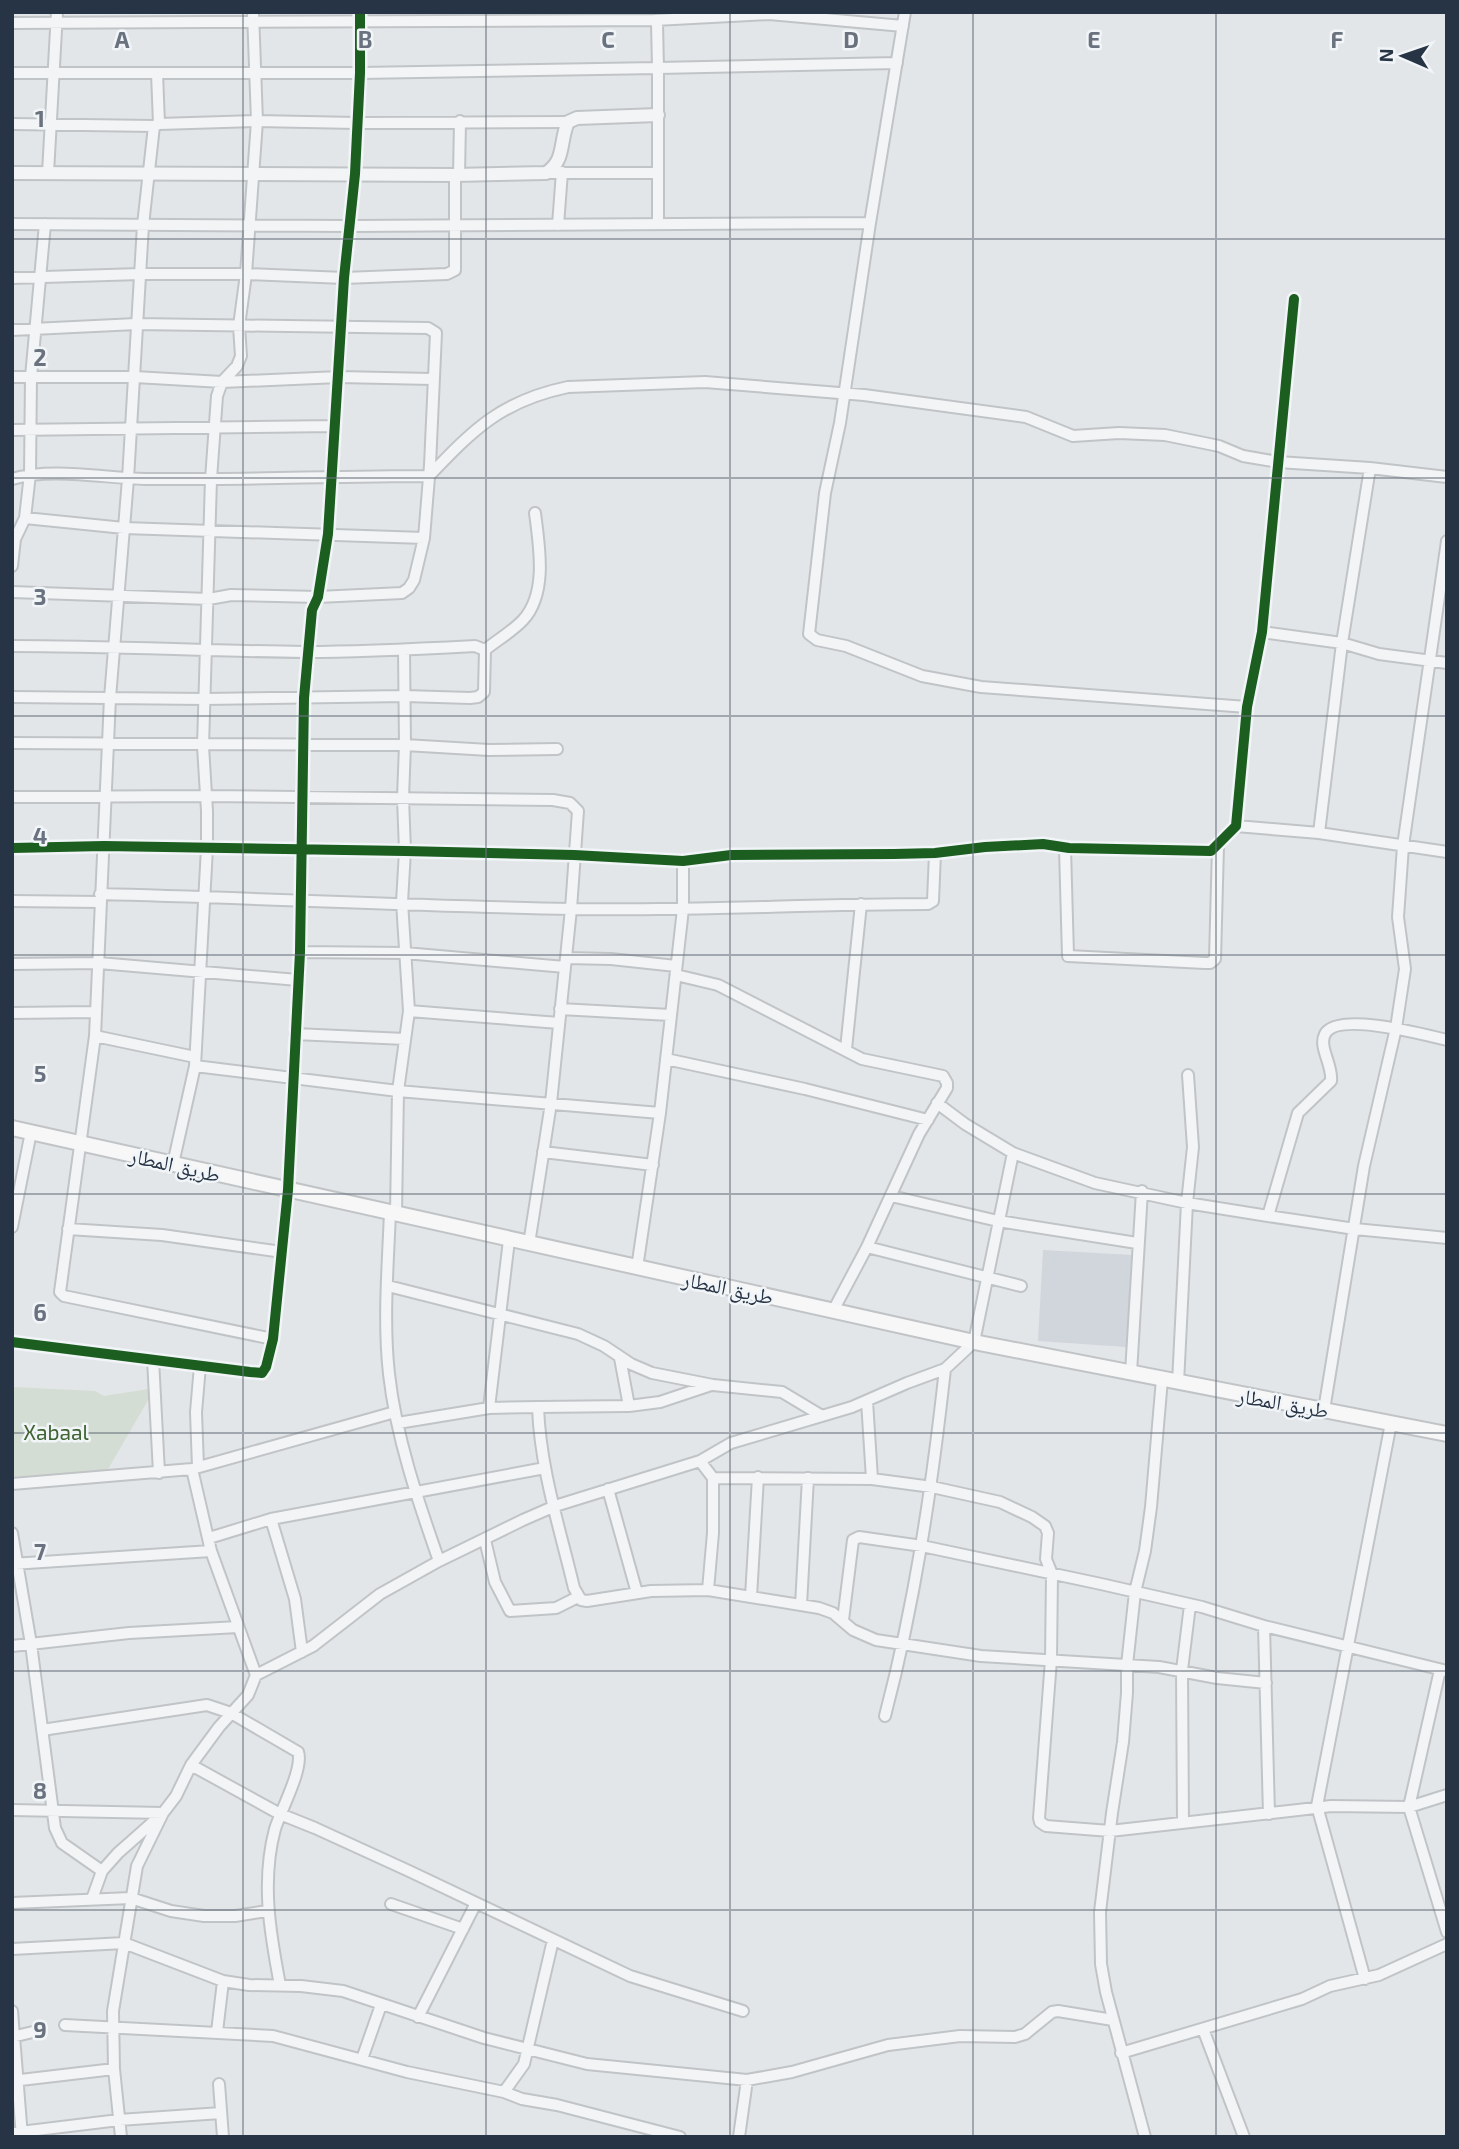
<svg xmlns="http://www.w3.org/2000/svg" width="1459" height="2149" font-family="'Exo 2','Noto Naskh Arabic',sans-serif">
	<style>
		.built { fill: #d1d6dd }
		.green { fill: #d4ddd3 }
		.lines { fill: none; stroke-linecap: round; stroke-linejoin: round }
		.minor-casing { stroke: #c1c4c7; stroke-width: 14 }
		.tertiary-casing { stroke: #c1c4c7; stroke-width: 16 }
		.secondary-casing { stroke: #c1c4c7; stroke-width: 18 }
		.minor { stroke: #f3f4f6; stroke-width: 10 }
		.tertiary { stroke: #f3f4f6; stroke-width: 12 }
		.secondary { stroke: #f7f7f7; stroke-width: 14 }
		.cycleway-casing { stroke: #f1f5f8; stroke-width: 15 }
		.cycleway { stroke: #1b5e20; stroke-width: 10 }
		.grid { fill: none; stroke: #69727e; stroke-width: 2; stroke-opacity: 0.55 }
		.labels { text-anchor: middle; dominant-baseline: central; stroke-width: 5; stroke-linejoin: round; paint-order: stroke }
		.street-label { font-size: 21px; fill: #273445; stroke: #f1f5f8 }
		.park-label { font-size: 21px; fill: #3f6333; stroke: #f1f5f8 }
		.grid-label { font-size: 23px; text-anchor: middle; font-weight: bold; fill: #69727e; stroke: #f1f5f8; stroke-width: 5; stroke-linejoin: round; paint-order: stroke }
	</style>
	<rect width="100%" height="100%" fill="#e3e6e9"/>
	<!-- built -->
	<path class="built" d="M1043,1250L1132,1255L1126,1347L1038,1341Z"/>
	<!-- green -->
	<path class="green" d="M12,1387L95,1391L104,1396L155,1388L107,1471L12,1477Z"/>
	<g class="lines">
		<!-- minor casing -->
		<g class="minor-casing">
			<path id="minor" d="M905,12L870,223L840,423L825,493L809,634L817,640L846,646L922,676L981,687L1247,707
				M655,20L769,14L903,26
				M12,23L655,20L657,23L658,68L360,73H12
				M157,73L159,124
				M12,124L154,126L159,124L257,121L356,123L568,122
				M154,126L143,225L128,479L110,698L95,1036L60,1292L64,1296L273,1339
				M48,173L57,12
				M546,173H657
				M459,175L460,121
				M12,224L351,226L870,223
				M658,224V68L897,63
				M558,225L562,172
				M12,278L140,274H246L344,278L447,274L455,270V175
				M12,330L136,324L428,328L436,333L430,465L424,538L414,580L409,588L402,593L318,597L231,595L209,599L12,592
				M12,377H135L222,382L339,377L432,379
				M12,430L335,426
				M12,479C51,467 104,478 145,479C240,480 335,476 429,476C474,429 501,401 568,387L705,382L864,395L1026,417L1073,436L1119,433L1165,435L1219,446L1243,456L1278,462L1370,468L1447,477
				M25,518L124,528L424,538
				M12,566L15,539L25,518L30,474L31,377L45,224
				M1262,632L1342,643L1379,654L1447,663
				M12,646C110,646 207,651 305,652C361,652 418,649 475,646L485,650
				M485,650C497,640 513,631 523,620C548,593 539,545 535,513
				M12,697L204,699L405,696L470,698L478,697L484,692L485,650
				M12,743L405,745L489,750L557,749
				M12,797L205,796L553,800L570,803L578,811L571,909L551,1103L529,1244
				M1236,826L1319,833L1447,852
				M1319,833L1342,643L1370,468
				M12,848L104,846L405,851L574,855L683,861L731,855L894,854L935,853L985,847L1043,844L1069,848L1211,851L1236,826L1247,707L1262,632L1294,299
				M1065,848L1068,956L1205,963H1210L1215,959L1218,846
				M100,894C258,898 415,906 573,909C691,911 810,904 928,904L933,901L935,853
				M12,901L100,902
				M300,952L405,953L565,967
				M566,958L611,959L676,966
				M12,964L99,963L298,980
				M676,975L718,985L862,1059L943,1076L947,1083V1088L919,1134L867,1247L834,1309
				M560,1009L670,1015
				M409,1011L559,1023
				M12,1013L95,1012
				M295,1034L405,1039
				M95,1036L195,1057
				M846,1049L861,904
				M666,1059L805,1089L928,1120
				M195,1066L398,1091L660,1113
				M937,1103L965,1124L1013,1153L1095,1183L1187,1203L1268,1216L1355,1229L1447,1238
				M543,1152L653,1165
				M173,1164L195,1066L207,848V811L203,746L211,479L217,396L222,382L237,366L241,356L239,326L246,274L257,121L253,12
				M891,1196L998,1221L1137,1243
				M390,1212C388,1265 383,1320 389,1374C396,1437 418,1501 439,1561
				M396,1213L398,1091L409,1011L402,902L405,851L403,798L405,745L404,650
				M1268,1216L1298,1113L1331,1081C1333,1065 1318,1047 1325,1034C1338,1011 1425,1035 1447,1040
				M12,1227L31,1132
				M68,1229L162,1235L282,1252
				M867,1247L1021,1286
				M637,1268L660,1113L683,909V861
				M388,1286L578,1334L604,1346L631,1364L652,1373L713,1385L782,1392L822,1416
				M12,1342L250,1372L262,1373L266,1367L273,1339L288,1190L300,952L304,698L312,610L318,597L328,534L344,278L355,174L360,73V12
				M620,1358L629,1406
				M153,1359L159,1473
				M1131,1373L1142,1191
				M1178,1383L1187,1203L1193,1147L1188,1075
				M867,1401L872,1479
				M538,1407L629,1406L660,1402L711,1385
				M489,1408L509,1240
				M1324,1410L1364,1166L1396,1028L1405,969L1398,917L1403,846L1447,541
				M398,1423L489,1408L538,1407C540,1468 560,1529 574,1588L581,1600L587,1601L651,1591L708,1590L819,1608L833,1613L853,1630L876,1640L981,1656L1159,1667L1217,1678L1266,1683
				M700,1461L713,1478V1533L708,1590
				M198,1467L196,1412L200,1366
				M192,1469L211,1551L256,1675
				M713,1478L872,1479L932,1487L1000,1502L1032,1517L1045,1526L1048,1533L1046,1559L1052,1574L1051,1660L1039,1818L1040,1822L1046,1826L1110,1831L1298,1810L1331,1806L1409,1807L1447,1795
				M12,1484L192,1469L395,1412
				M608,1489L637,1593
				M271,1519L295,1599L302,1652
				M12,1533L31,1644L55,1828L62,1843L102,1871
				M209,1538L271,1519L545,1468
				M485,1540L495,1582L510,1611L556,1608L578,1597
				M12,1564L211,1551
				M751,1597L758,1477
				M801,1605L808,1478
				M843,1620L853,1540L859,1537L922,1546L1101,1584L1202,1607L1264,1626L1447,1671
				M1264,1626L1269,1814
				M12,1646L129,1633L238,1627
				M1440,1670L1409,1807L1447,1932
				M885,1716C915,1602 932,1487 945,1369
				M42,1730L207,1705L231,1713L298,1752C304,1768 280,1812 275,1829C261,1881 270,1933 280,1985
				M191,1765L280,1814L315,1828L409,1871L630,1976L743,2011
				M12,1810L163,1813
				M1183,1822L1182,1670L1190,1605
				M92,1899L102,1871L118,1853L161,1815
				M12,1903L131,1898L171,1911L204,1916H235L267,1911
				M391,1904L463,1929
				M12,1949L124,1943L223,1981L249,1985L301,1986L343,1991L484,2038L587,2064L747,2080L792,2072L888,2045L960,2036L1015,2037L1025,2034L1052,2012L1058,2011L1113,2020
				M1365,1979L1317,1806L1391,1423
				M12,2011L22,2137
				M418,2017L476,1903
				M65,2025L273,2036L407,2072L504,2092L524,2064L553,1940
				M1203,2029L1244,2137
				M217,2032L223,1981
				M12,2037L41,2030
				M1121,2053L1302,1999L1330,1986L1379,1975L1447,1944
				M362,2059L381,2005
				M12,2081L114,2069
				M219,2084L223,2137
				M504,2092L522,2099L557,2105L680,2137
				M12,2133L119,2120L221,2113
				M121,2137L114,2069L113,2011L137,1866L163,1813L176,1796L191,1765L219,1727L248,1695L256,1675L313,1646L380,1594L439,1561L523,1520L555,1506L700,1461L731,1443L852,1407L907,1383L945,1369L974,1342L1013,1153
				M739,2137L747,2080
				M1145,2137L1106,1992L1101,1964L1100,1912L1112,1813L1123,1742L1127,1693V1665L1135,1592L1145,1551L1151,1507L1162,1379"/>
		</g>
		<!-- tertiary casing -->
		<g class="tertiary-casing">
			<path id="tertiary" d="M12,173L455,175L546,173C566,160 559,142 568,122L577,118L658,115"/>
		</g>
		<!-- secondary casing -->
		<g class="secondary-casing">
			<path id="secondary" d="M12,1128L974,1342L1447,1434"/>
		</g>
		<!-- minor -->
		<use href="#minor" class="minor"/>
		<!-- tertiary -->
		<use href="#tertiary" class="tertiary"/>
		<!-- secondary -->
		<use href="#secondary" class="secondary"/>
		<!-- cycleway casing -->
		<g class="cycleway-casing">
			<path id="cycleway" d="M12,848L104,846L405,851L574,855L683,861L731,855L894,854L935,853L985,847L1043,844L1069,848L1211,851L1236,826L1247,707L1262,632L1294,299
				M12,1342L250,1372L262,1373L266,1367L273,1339L288,1190L300,952L304,698L312,610L318,597L328,534L344,278L355,174L360,73V12"/>
		</g>
		<!-- cycleway -->
		<use href="#cycleway" class="cycleway"/>
	</g>
	<!-- grid -->
	<path class="grid" d="M243,12V2137M486,12V2137M730,12V2137M973,12V2137M1216,12V2137M12,239H1447M12,478H1447M12,716H1447M12,955H1447M12,1194H1447M12,1433H1447M12,1671H1447M12,1910H1447"/>
	<g class="labels">
		<!-- street labels -->
		<g class="street-label">
			<text transform="translate(175 1164) rotate(13)">طريق المطار</text>
			<text transform="translate(728 1287) rotate(12)">طريق المطار</text>
			<text transform="translate(1283 1402) rotate(10)">طريق المطار</text>
		</g>
		<!-- park labels -->
		<g class="park-label">
			<text x="56" y="1431">Xabaal</text>
		</g>
	</g>
	<g class="grid-label">
		<text x="122" y="48">A</text>
		<text x="365" y="48">B</text>
		<text x="608" y="48">C</text>
		<text x="851" y="48">D</text>
		<text x="1094" y="48">E</text>
		<text x="1337" y="48">F</text>
		<text x="40" y="127">1</text>
		<text x="40" y="366">2</text>
		<text x="40" y="605">3</text>
		<text x="40" y="844">4</text>
		<text x="40" y="1082">5</text>
		<text x="40" y="1321">6</text>
		<text x="40" y="1560">7</text>
		<text x="40" y="1799">8</text>
		<text x="40" y="2038">9</text>
	</g>
	<!-- border -->
	<rect width="1459" height="2149" fill="none" stroke="#273445" stroke-width="28"/>
	<!-- north arrow -->
	<g transform="translate(1403 56) rotate(272)" stroke="#f1f5f8" stroke-width="5" paint-order="stroke">
	<path d="M0-5L12 26L0 18L-12 26Z" fill="#273445"/>
	<text y="-10" font-size="19" font-weight="bold" text-anchor="middle" fill="#273445">N</text>
	</g>
</svg>
